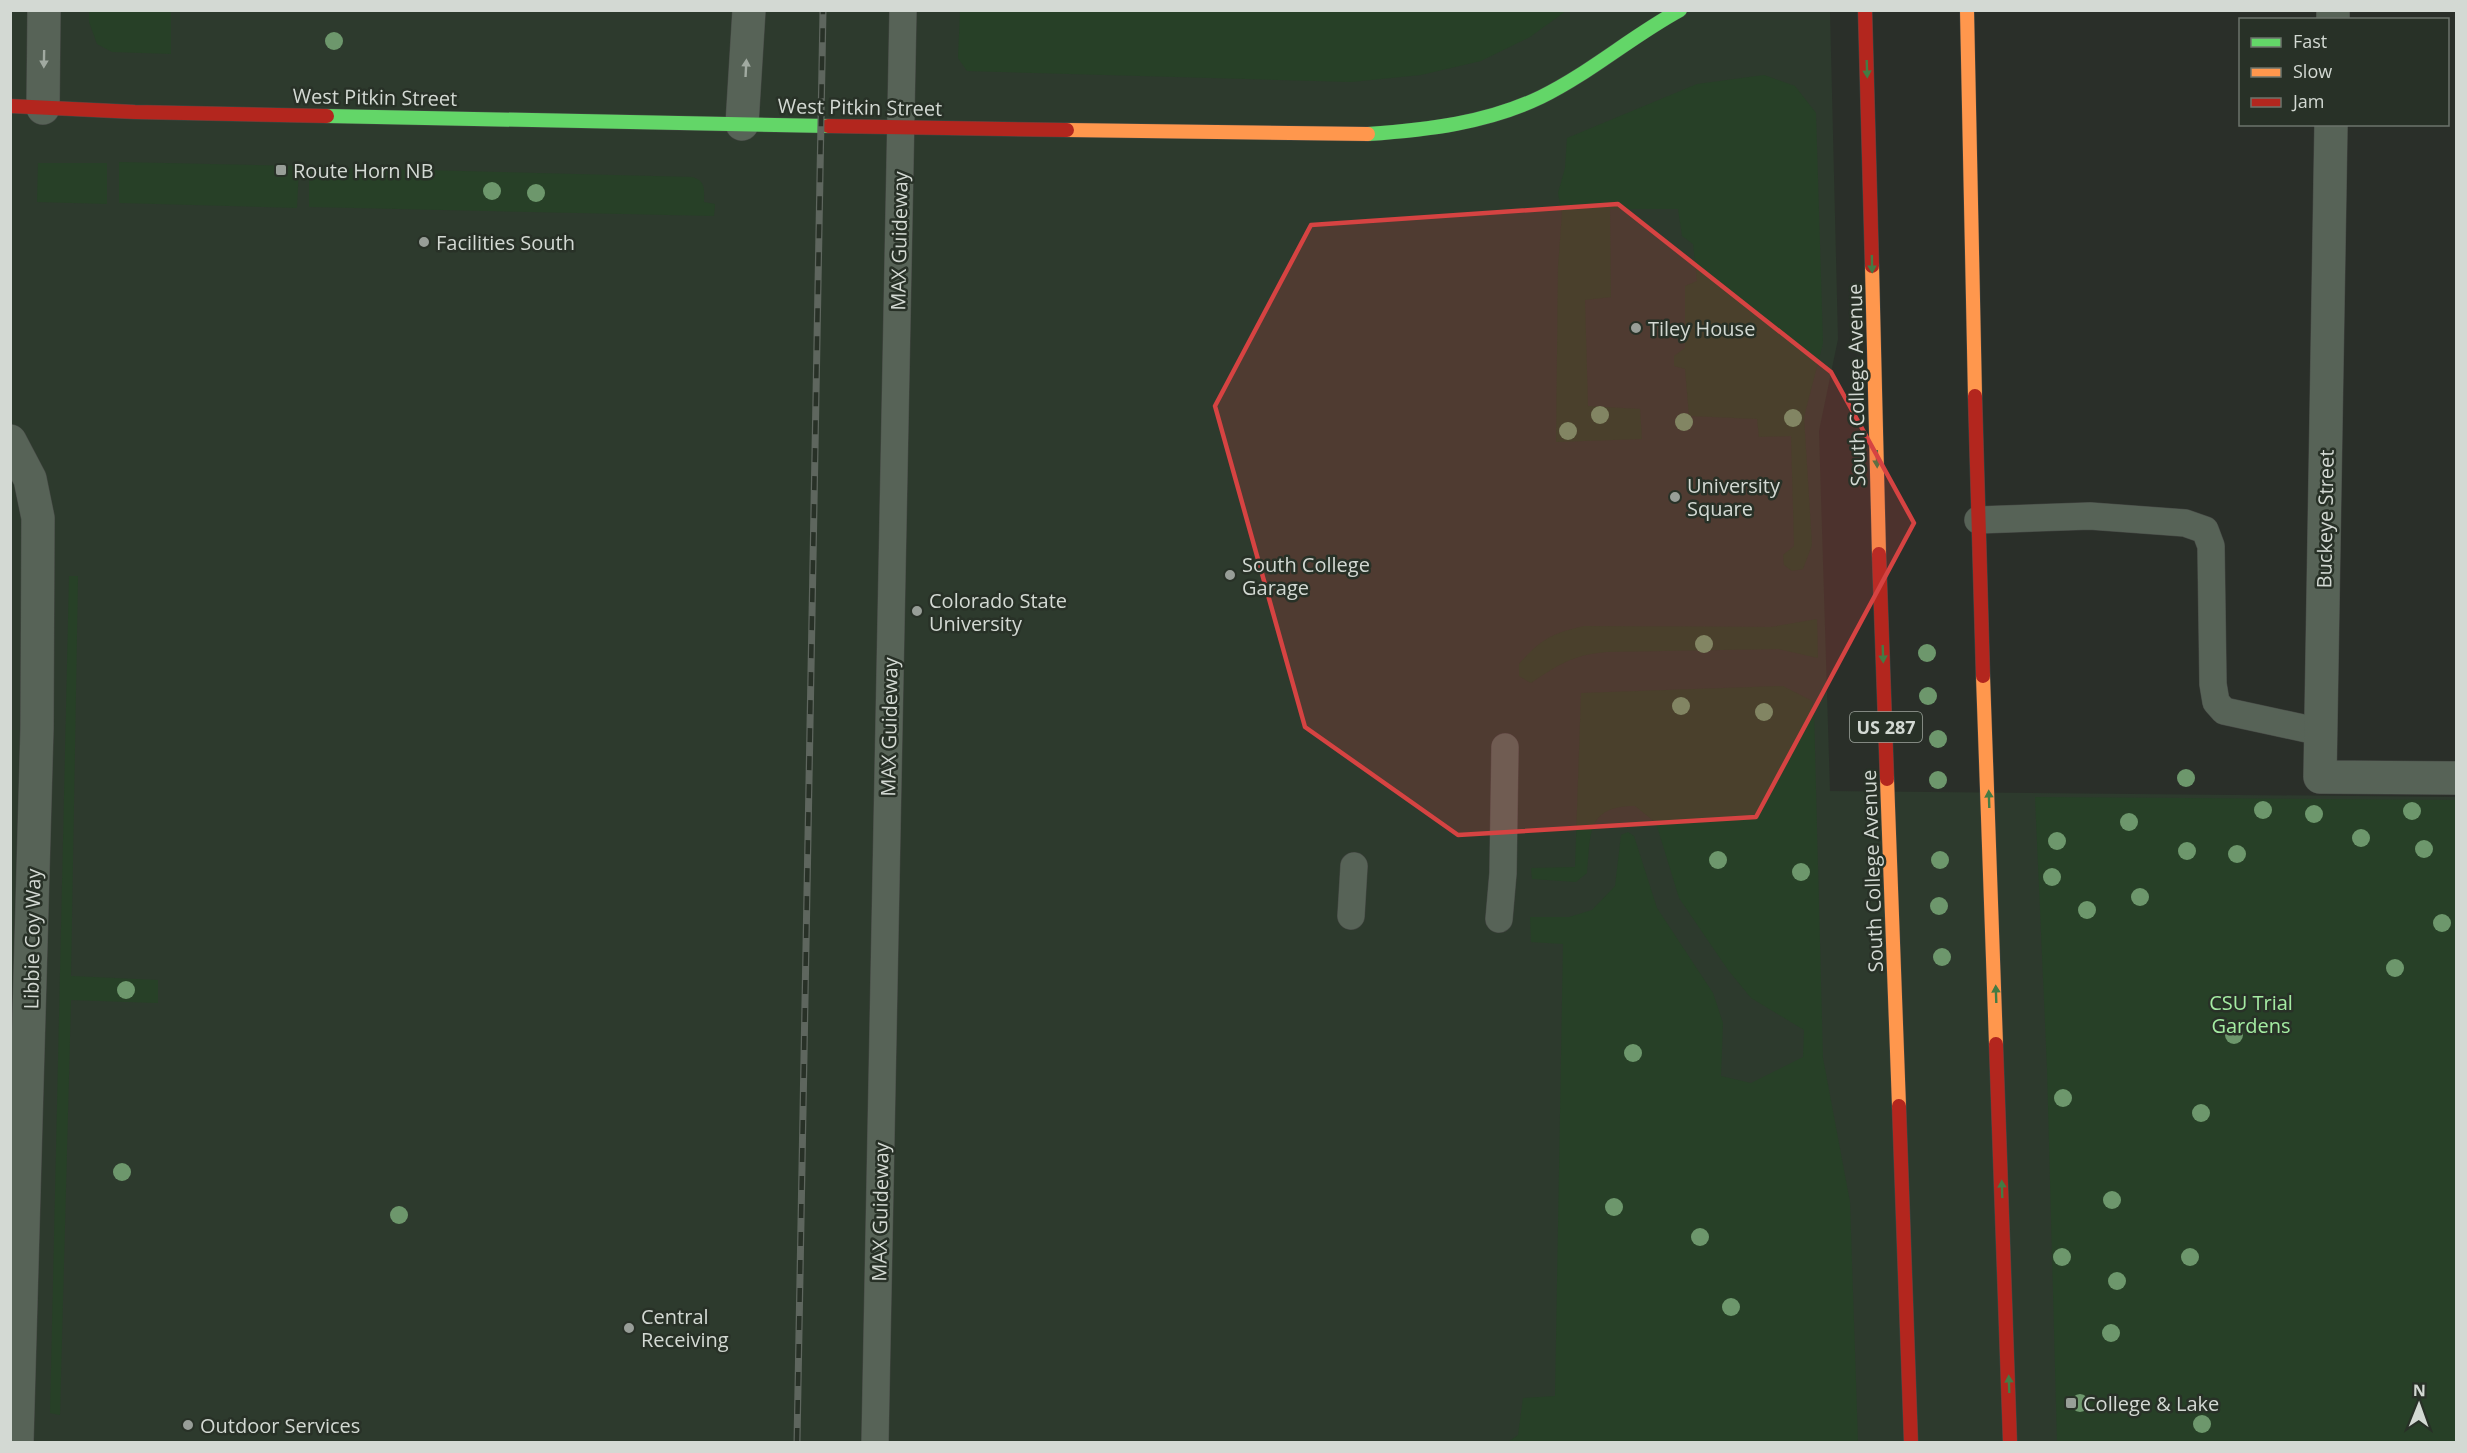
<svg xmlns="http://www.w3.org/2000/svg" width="2467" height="1453" font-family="'Open Sans',sans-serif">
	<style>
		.built { fill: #2d3a2d }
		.green { fill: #274027 }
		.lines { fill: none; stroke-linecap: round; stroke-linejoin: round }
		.lane-casing { stroke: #464945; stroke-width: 28 }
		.street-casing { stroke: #464945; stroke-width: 34 }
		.fast-casing { stroke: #464945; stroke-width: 15 }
		.slow-casing { stroke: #464945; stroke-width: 15 }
		.jam-casing { stroke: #464945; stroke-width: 15 }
		.lane { stroke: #576357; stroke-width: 27 }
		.street { stroke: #576357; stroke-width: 33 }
		.fast { stroke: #63d668; stroke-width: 14 }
		.slow { stroke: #ff974d; stroke-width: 14 }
		.jam { stroke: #b3261e; stroke-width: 14 }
		.rail-casing { stroke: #5e665e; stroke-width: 7 }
		.rail { stroke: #283127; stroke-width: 4.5; stroke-dasharray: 14; stroke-linecap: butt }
		.tree { fill: #6d976c }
		.oneway { fill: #a1aaa1 }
		.oneway2 { fill: #437b44 }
		.marked { fill: #d64342; fill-opacity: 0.2; stroke: #d64342; stroke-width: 4.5; stroke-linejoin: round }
		.poi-dot { fill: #989e98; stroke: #283127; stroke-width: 2 }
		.labels { text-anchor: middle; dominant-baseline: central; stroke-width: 5; stroke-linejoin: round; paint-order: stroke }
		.shield { fill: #283127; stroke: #a0a79f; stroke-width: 1.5 }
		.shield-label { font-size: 18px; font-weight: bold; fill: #d3d9d3 }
		.street-label { font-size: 20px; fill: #d3d9d3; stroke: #283127 }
		.poi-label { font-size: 20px; fill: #d3d9d3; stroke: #283127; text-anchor: start }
		.park-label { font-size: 20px; fill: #a4eca2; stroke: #283127 }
	</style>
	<rect width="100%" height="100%" fill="#2a2f29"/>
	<!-- built -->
	<path class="built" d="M10,11H1830L1838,339L1819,431L1830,791L2456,797V1442H11Z"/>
	<!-- green -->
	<path class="green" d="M89,11H171V54L112,52L97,44L89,22Z
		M960,11V10L1566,11L1530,37L1481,61L1421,75L1351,82L967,71L958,58Z
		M1764,75L1795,86L1816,113L1823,343L1804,417L1812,545L1803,569L1792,571L1784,565L1783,555L1794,546L1791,436L1759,437L1757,419L1689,416L1685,369L1674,366V356L1685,348V286L1697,281L1693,244L1682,236L1678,209H1610L1611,297L1585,300L1588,406L1640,409L1642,439L1556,442L1558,266L1562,213L1558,193L1565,168L1567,138L1697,84Z
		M119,162L299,166L297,208L119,203Z
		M38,163H107V204L37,202Z
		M309,167L692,177C706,181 704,189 704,202L715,204L714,216L309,207Z
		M69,576H78L71,976L158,980V1003L71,1000L60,1415L50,1413Z
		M1817,619L1818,658L1778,649L1606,652C1572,655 1558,665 1531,683L1519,676V664C1540,640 1552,633 1584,626L1771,627Z
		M1783,686L1812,701L1814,712L1823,1058L1850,1202L1858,1442H1508L1518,1435L1523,1398L1555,1396L1563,944L1531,942L1530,917H1569L1592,910L1615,886L1621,835L1628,832L1634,836L1657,908L1713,993L1723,1023L1721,1076L1751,1083L1803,1057L1804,1030L1751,998L1728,970L1679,898L1656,823L1635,806C1586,806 1591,834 1587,873L1576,882L1532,879L1531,868L1575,867L1581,693Z
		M2035,797L2456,800V1442H2057L2047,1068Z"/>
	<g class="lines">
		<!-- lane casing -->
		<g class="lane-casing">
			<path id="lane" d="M1978,520L2090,516L2185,523L2205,530L2211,546L2213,684L2216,702L2224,711L2321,732
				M1351,916L1354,866
				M1499,919L1503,873L1505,747
				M875,1442L903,10"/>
		</g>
		<!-- street casing -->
		<g class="street-casing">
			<path id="street" d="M2333,20V10
				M43,108L44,10
				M742,124L749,10
				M2331,124L2320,777L2456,778
				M10,441L30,479L38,518L37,728L17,1442"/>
		</g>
		<!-- fast casing -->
		<g class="fast-casing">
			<path id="fast" d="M327,116L828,126
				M1368,134C1427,130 1487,123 1541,97C1590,73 1632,36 1680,10"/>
		</g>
		<!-- slow casing -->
		<g class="slow-casing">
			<path id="slow" d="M1967,10L1975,396
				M1067,130L1368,134
				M1872,266L1879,554
				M1983,676L1996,1044
				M1887,779L1899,1106"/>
		</g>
		<!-- jam casing -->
		<g class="jam-casing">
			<path id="jam" d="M1865,10L1872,266
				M10,106L135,112L327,116
				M828,126L1067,130
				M1975,396L1983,676
				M1879,554L1887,779
				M1996,1044L2010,1442
				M1899,1106L1911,1442"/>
		</g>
		<!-- lane -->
		<use href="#lane" class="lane"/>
		<!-- street -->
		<use href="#street" class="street"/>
		<!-- fast -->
		<use href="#fast" class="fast"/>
		<!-- slow -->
		<use href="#slow" class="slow"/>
		<!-- jam -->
		<use href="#jam" class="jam"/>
		<!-- rail casing -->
		<g class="rail-casing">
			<path id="rail" d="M797,1442L823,10"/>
		</g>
		<!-- rail -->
		<use href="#rail" class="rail"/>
	</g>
	<!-- trees -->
	<g class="tree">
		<circle cx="334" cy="41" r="9"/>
		<circle cx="492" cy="191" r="9"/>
		<circle cx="536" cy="193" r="9"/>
		<circle cx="1600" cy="415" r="9"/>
		<circle cx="1793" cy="418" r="9"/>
		<circle cx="1684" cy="422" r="9"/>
		<circle cx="1568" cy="431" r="9"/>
		<circle cx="1704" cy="644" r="9"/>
		<circle cx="1927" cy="653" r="9"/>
		<circle cx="1928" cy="696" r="9"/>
		<circle cx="1681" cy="706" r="9"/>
		<circle cx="1764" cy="712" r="9"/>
		<circle cx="1938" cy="739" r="9"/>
		<circle cx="2186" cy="778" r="9"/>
		<circle cx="1938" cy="780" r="9"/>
		<circle cx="2263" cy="810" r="9"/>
		<circle cx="2412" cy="811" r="9"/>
		<circle cx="2314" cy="814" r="9"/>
		<circle cx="2129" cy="822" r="9"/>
		<circle cx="2361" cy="838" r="9"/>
		<circle cx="2057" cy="841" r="9"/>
		<circle cx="2424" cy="849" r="9"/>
		<circle cx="2187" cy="851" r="9"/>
		<circle cx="2237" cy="854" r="9"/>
		<circle cx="1718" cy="860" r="9"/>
		<circle cx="1940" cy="860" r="9"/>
		<circle cx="1801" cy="872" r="9"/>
		<circle cx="2052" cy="877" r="9"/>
		<circle cx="2140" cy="897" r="9"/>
		<circle cx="1939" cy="906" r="9"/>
		<circle cx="2087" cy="910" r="9"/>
		<circle cx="2442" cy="923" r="9"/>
		<circle cx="1942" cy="957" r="9"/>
		<circle cx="2395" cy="968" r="9"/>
		<circle cx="126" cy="990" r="9"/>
		<circle cx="2234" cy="1035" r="9"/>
		<circle cx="1633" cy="1053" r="9"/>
		<circle cx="2063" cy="1098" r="9"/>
		<circle cx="2201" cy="1113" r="9"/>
		<circle cx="122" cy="1172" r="9"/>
		<circle cx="2112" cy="1200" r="9"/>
		<circle cx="1614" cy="1207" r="9"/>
		<circle cx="399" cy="1215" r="9"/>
		<circle cx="1700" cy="1237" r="9"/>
		<circle cx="2062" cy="1257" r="9"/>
		<circle cx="2190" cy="1257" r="9"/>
		<circle cx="2117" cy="1281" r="9"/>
		<circle cx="1731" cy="1307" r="9"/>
		<circle cx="2111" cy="1333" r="9"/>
		<circle cx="2080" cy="1403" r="9"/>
		<circle cx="2202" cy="1424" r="9"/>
	</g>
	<!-- one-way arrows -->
	<defs><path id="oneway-solid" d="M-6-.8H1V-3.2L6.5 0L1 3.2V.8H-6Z" transform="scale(1.5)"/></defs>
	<g class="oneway">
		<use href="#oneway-solid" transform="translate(44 59) rotate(91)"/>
		<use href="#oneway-solid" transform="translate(746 68) rotate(-87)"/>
	</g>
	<g class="oneway2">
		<use href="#oneway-solid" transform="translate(1867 69) rotate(88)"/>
		<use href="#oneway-solid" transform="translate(1872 264) rotate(89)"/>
		<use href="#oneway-solid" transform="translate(1877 459) rotate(89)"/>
		<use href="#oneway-solid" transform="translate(1883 654) rotate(88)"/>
		<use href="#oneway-solid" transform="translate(1989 799) rotate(-92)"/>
		<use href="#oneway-solid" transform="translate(1996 994) rotate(-92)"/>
		<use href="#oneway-solid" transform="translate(2002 1189) rotate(-92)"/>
		<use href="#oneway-solid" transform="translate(2009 1384) rotate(-92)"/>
	</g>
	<!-- marked area -->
	<path class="marked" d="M1618,204L1831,372L1914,523L1756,817L1458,835L1305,727L1215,406L1311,225Z"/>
	<!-- markers -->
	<g class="poi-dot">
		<rect x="275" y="164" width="12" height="12" rx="3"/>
		<circle cx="424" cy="242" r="6"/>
		<circle cx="1636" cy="328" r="6"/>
		<circle cx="1675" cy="497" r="6"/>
		<circle cx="1230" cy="575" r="6"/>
		<circle cx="917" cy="611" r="6"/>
		<circle cx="629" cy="1328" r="6"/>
		<rect x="2065" y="1397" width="12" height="12" rx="3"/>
		<circle cx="188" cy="1425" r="6"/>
	</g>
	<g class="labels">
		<!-- shield labels -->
		<rect class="shield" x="1850" y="712" width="72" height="30" rx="4.5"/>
		<g class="shield-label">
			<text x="1886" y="727">US 287</text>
		</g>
		<!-- street labels -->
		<g class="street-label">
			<text transform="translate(375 97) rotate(1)">West Pitkin Street</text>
			<text transform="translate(860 107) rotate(1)">West Pitkin Street</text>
			<text transform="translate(899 241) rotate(-89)">MAX Guideway</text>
			<text transform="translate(1856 385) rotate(-91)">South College Avenue</text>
			<text transform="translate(2325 519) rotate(-89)">Buckeye Street</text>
			<text transform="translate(889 727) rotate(-89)">MAX Guideway</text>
			<text transform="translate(1872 871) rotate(-92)">South College Avenue</text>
			<text transform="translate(32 939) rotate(-89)">Libbie Coy Way</text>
			<text transform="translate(880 1212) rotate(-89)">MAX Guideway</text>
		</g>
		<!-- poi labels -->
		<g class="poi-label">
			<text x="293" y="170">Route Horn NB</text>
			<text x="436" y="242">Facilities South</text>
			<text x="1648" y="328">Tiley House</text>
			<text x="1687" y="485">University<tspan x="1687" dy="23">Square</tspan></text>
			<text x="1242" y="564">South College<tspan x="1242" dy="23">Garage</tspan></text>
			<text x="929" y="600">Colorado State<tspan x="929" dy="23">University</tspan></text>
			<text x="641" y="1316">Central<tspan x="641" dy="23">Receiving</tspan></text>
			<text x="2083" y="1403">College &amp; Lake</text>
			<text x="200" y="1425">Outdoor Services</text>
		</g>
		<!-- park labels -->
		<g class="park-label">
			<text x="2251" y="1002">CSU Trial<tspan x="2251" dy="23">Gardens</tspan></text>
		</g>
	</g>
	<!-- border -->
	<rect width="2467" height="1453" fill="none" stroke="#d3d9d3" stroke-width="24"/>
	<!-- legend -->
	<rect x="2239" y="18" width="210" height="108" fill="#283127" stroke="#6c746c" stroke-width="1.5"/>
	<rect x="2251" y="38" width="30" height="9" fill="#63d668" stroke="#6c746c" stroke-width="1.5"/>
	<text x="2293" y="48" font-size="18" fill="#d3d9d3">Fast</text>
	<rect x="2251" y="68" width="30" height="9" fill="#ff974d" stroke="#6c746c" stroke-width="1.5"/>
	<text x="2293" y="78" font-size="18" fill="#d3d9d3">Slow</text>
	<rect x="2251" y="98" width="30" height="9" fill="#b3261e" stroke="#6c746c" stroke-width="1.5"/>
	<text x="2293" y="108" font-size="18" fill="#d3d9d3">Jam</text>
	<!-- north arrow -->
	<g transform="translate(2419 1405) rotate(1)" stroke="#283127" stroke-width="4.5" paint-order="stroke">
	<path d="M0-4.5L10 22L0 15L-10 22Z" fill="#d3d9d3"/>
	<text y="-9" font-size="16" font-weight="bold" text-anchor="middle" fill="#d3d9d3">N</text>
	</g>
</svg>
